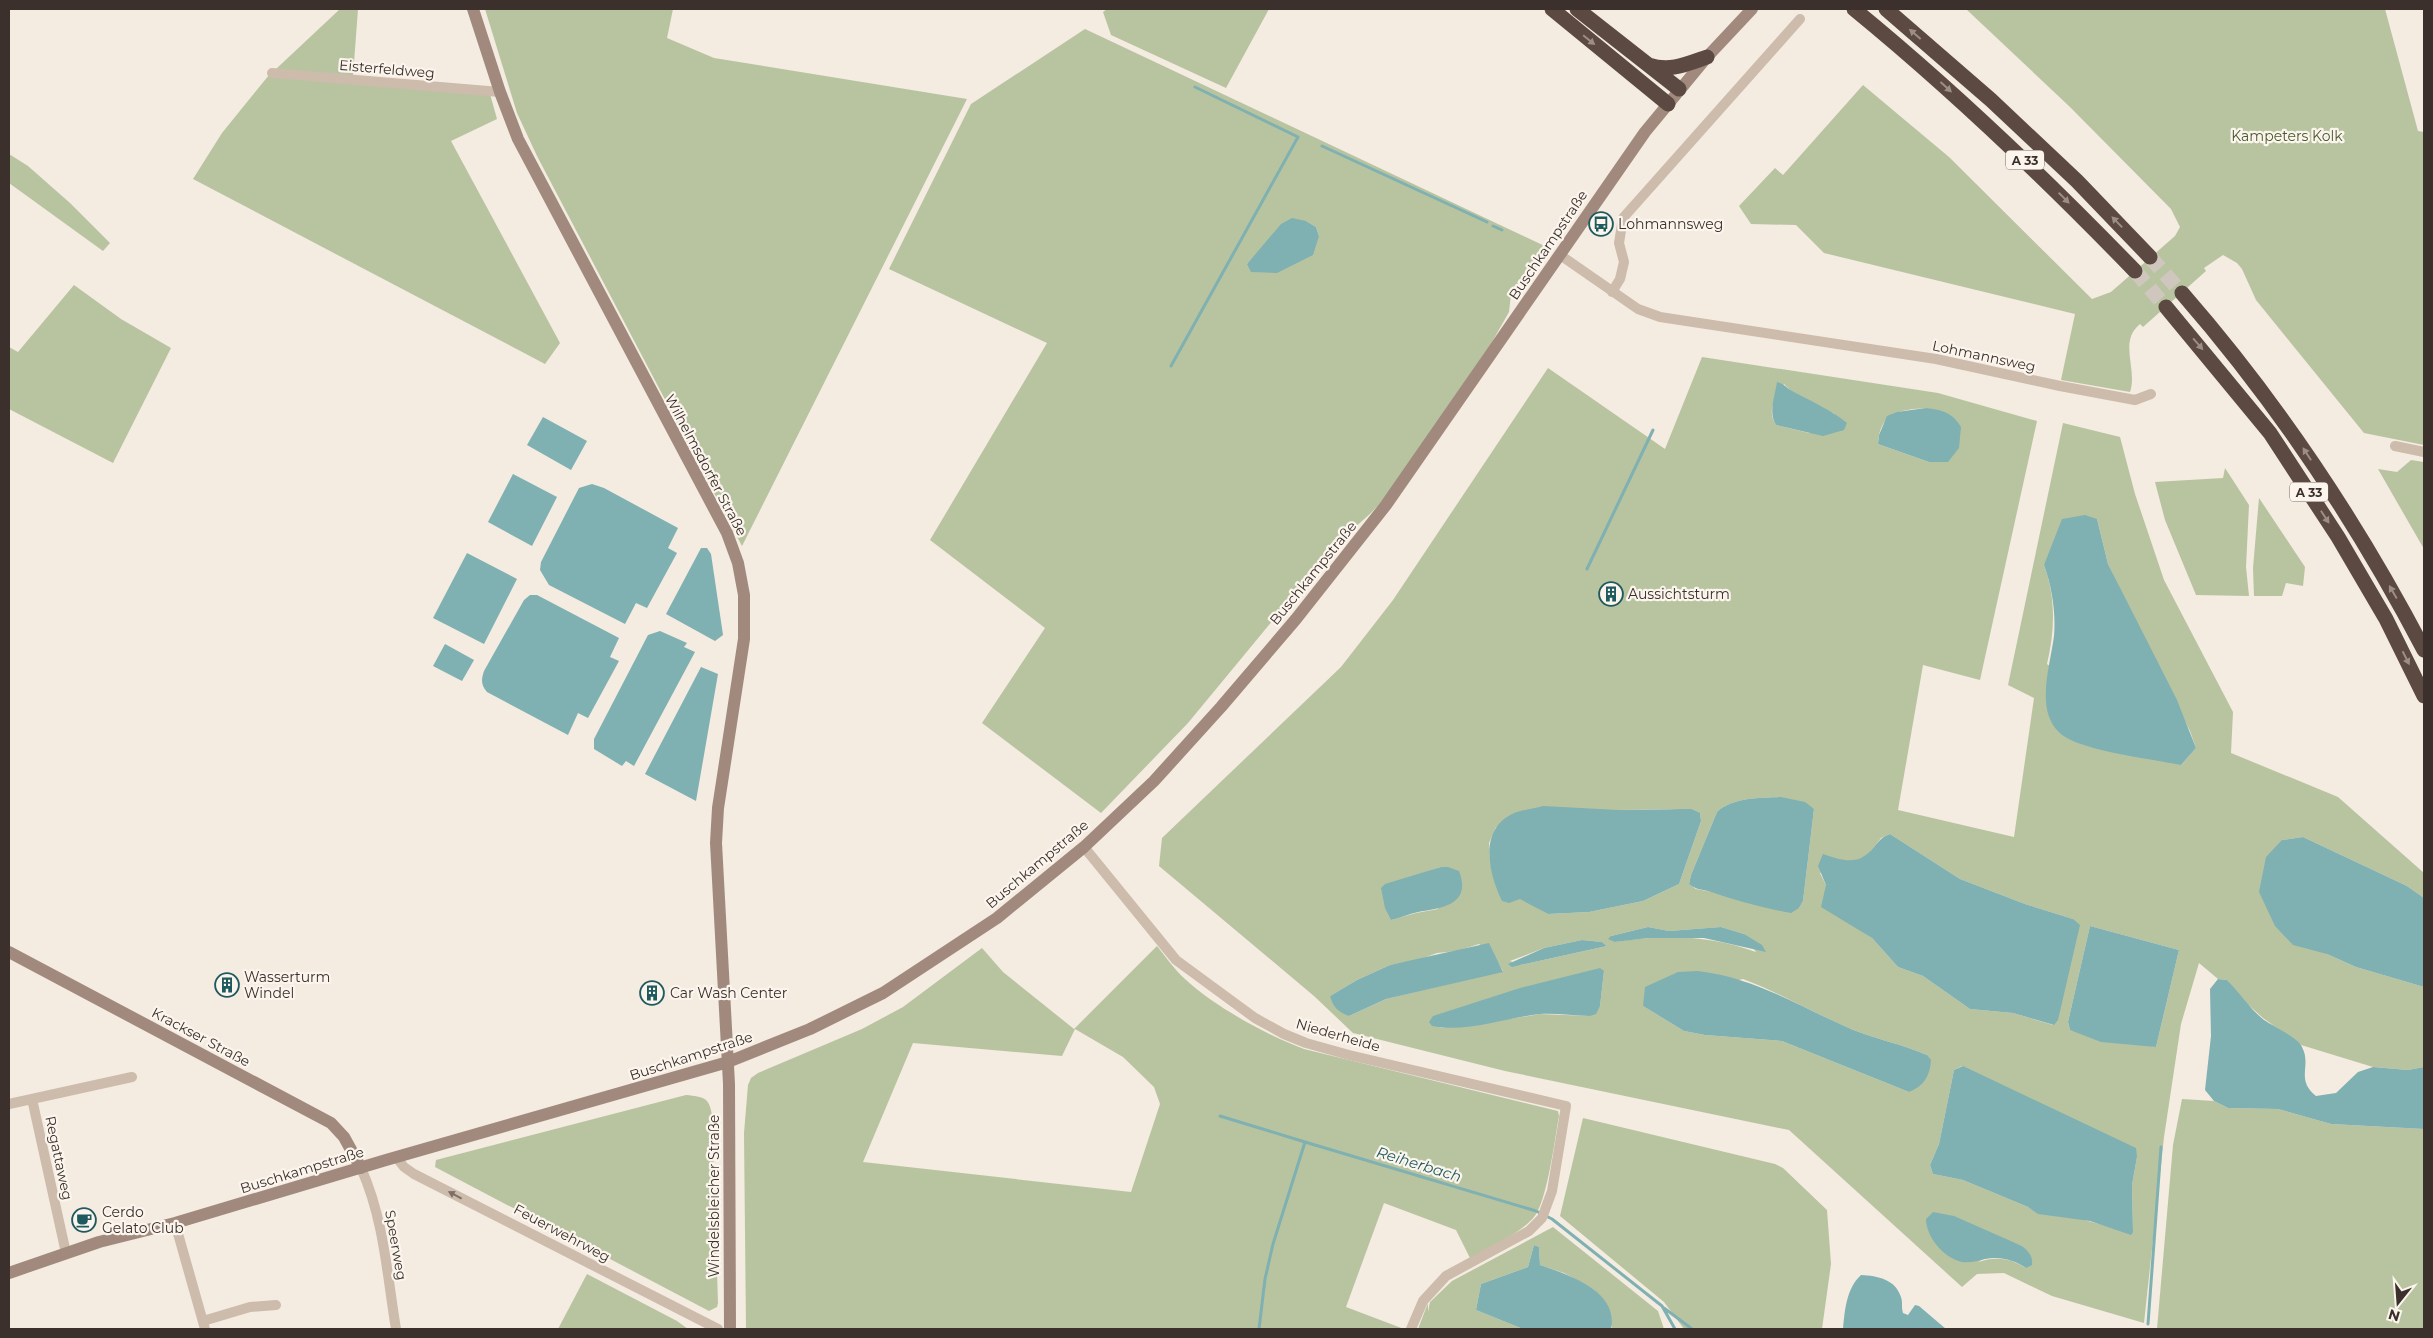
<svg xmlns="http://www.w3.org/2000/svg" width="2433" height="1338" font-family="Montserrat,sans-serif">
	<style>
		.green { fill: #b8c4a0; fill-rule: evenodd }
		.water { fill: #7fb0b2 }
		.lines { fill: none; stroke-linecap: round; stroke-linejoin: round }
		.stream { stroke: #7fb0b2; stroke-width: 3 }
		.highway-tunnel { stroke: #cfc6bd; stroke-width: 15; stroke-dasharray: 15 8; stroke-linecap: butt }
		.street { stroke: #cdbbac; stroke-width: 10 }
		.secondary { stroke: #a18a7d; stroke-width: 12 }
		.highway { stroke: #5c4a42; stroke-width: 15 }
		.oneway { fill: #9c8e87 }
		.oneway2 { fill: #7d6f65 }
		.labels { text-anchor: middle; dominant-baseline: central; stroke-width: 4.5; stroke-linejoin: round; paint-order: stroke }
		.shield { fill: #fbf5ee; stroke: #756b66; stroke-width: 1 }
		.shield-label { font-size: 12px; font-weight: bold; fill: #3b302b }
		.street-label { font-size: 14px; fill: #3b302b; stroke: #fbf5ee }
		.park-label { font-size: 14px; fill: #4a5a2e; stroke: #fbf5ee }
		.poi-label { font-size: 14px; fill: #3b302b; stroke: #fbf5ee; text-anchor: start }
		.water-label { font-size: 15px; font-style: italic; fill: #1f5a5e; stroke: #fbf5ee }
	</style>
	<rect width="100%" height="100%" fill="#f4ebe1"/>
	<!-- green -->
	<path class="green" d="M340,9H358L353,76L276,69Z
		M485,9H673L667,38L714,58L967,99L742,546L537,156L517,113Z
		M1107,9H1269L1226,88L1111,35L1103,12Z
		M1966,9H2385L2418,131L2424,132V445L2364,433L2256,300L2242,269L2237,263L2223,255L2204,268L2206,271L2143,327L2140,324C2118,342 2138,369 2130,392L2061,380L2075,314L1824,253L1796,225L1751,224L1739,206L1775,168L1783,175L1863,85L1949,157L2092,299L2111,292L2175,236L2180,227L2171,209L2070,107Z
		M1085,29L1549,248L1537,267L1531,269L1511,294L1509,312L1492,342L1385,498L1371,513L1334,546L1188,723L1101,813L982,723L1045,628L930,540L1047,343L889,269L971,104ZM1306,221L1316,227L1319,236L1247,264L1261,249Z
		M269,75L490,94L497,119L451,141L560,343L545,364L193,179L222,133Z
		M9,154L28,166L70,203L110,243L103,251L9,183Z
		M74,285L121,319L171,348L113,463L9,409V347L18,352Z
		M1702,357L1938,393L2037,421L1980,680L1923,665L1898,810L2014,837L2034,698L2008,685L2063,423L2120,437L2135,494L2164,580L2233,712L2231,753L2338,797L2424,873V898L2407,886L2303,837L2282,840L2327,954L2356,967L2424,987V1067L2408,1070L2373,1067L2301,1045L2263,1018L2244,1001L2227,980L2218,979L2199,963L2181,1024L2164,1137L2144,1323L2052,1296L2004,1273L1977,1274L1962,1287L1789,1130L1505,1071L1353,1033L1314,996L1159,866L1162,838L1341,667L1393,600L1548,368L1665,449ZM1784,384L1791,391L1835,414L1809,433L1776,425C1766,410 1776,397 1784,384ZM1926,408L1948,462H1929L1878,444C1880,412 1899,410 1926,408ZM2097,519L2108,564L2190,731L2196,748L2181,765L2047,664C2055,630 2056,598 2044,565ZM1781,797L1814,809L1803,901L1799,908L1696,889L1689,884L1691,875L1717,812C1733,797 1761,798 1781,797ZM1670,809L1700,813L1701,821L1679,884L1643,901L1589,912L1548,914L1520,898L1490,864L1489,843L1496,827L1618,810ZM1890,834L1960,879L2025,904L2073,919L2053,1025L2013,1013L1970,1009L1923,976L1898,967L1872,938L1857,928L1826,885L1820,873L1867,856L1881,838ZM1441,867L1438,909L1416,913L1391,920L1409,878ZM2090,926L2179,950L2156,1047L2070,1030L2068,1022ZM1648,927L1669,931L1721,927L1744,934L1756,952C1710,935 1663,934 1615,942L1611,936ZM1582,940L1602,942L1607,946L1520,965L1510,961L1544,948ZM1479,944L1496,959L1503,971L1386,999L1349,1016L1330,996L1357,980L1390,965L1418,960L1437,953L1457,951ZM1604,971L1600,1006L1590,1016L1540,1014L1474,1025L1439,1028ZM1743,979C1780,993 1814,1013 1851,1029C1875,1039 1902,1044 1927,1055L1909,1092L1782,1041L1705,1035L1684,1031L1643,1006ZM1962,1066L2137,1157L2132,1185L2133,1232C2113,1230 2100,1223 2080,1219C2062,1215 2045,1218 2028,1207L1963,1180L1933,1174L1930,1165L1939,1144L1954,1070ZM2011,1242L2022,1246L2026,1268C2011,1258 1995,1256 1978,1262Z
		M2411,460L2424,462V549L2378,469L2397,472Z
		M2225,468L2249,505L2246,567L2249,596L2196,595L2165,520L2155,482L2223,478Z
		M2259,498L2305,567L2303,586L2286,583L2282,596H2254L2253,568Z
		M1157,946C1166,957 1174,969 1185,979C1214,1006 1266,1035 1304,1049L1558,1111L1559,1116C1555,1138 1547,1202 1534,1217C1521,1233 1488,1248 1470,1258L1456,1230L1384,1203L1346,1307L1404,1329H746L744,1133L748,1085L751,1078L758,1073L862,1029L903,1007L982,948L1003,972L1074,1029ZM1075,1029L1123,1057L1154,1087L1160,1104L1131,1192L863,1162L913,1043L1062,1056Z
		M686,1095C704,1097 709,1097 712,1115L718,1303L717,1307L709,1311L435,1167L436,1160Z
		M2182,1099L2214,1101L2228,1108L2278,1109L2331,1124L2424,1129V1329H2157L2173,1145Z
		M1583,1118L1775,1164L1783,1168L1827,1210L1831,1264L1822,1329H1684L1664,1302L1560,1216Z
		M1553,1227L1658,1311L1664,1329H1611L1612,1327L1584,1284L1564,1273L1540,1265L1539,1247L1534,1245L1528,1267L1481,1284L1476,1310L1523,1329H1418L1428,1303V1312L1430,1302L1452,1281Z
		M587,1274L677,1321L688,1329H558Z"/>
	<!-- water -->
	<path class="water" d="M1292,218L1306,221L1316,227L1319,236L1313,255L1277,273L1251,272L1247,264L1281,224Z
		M1777,382C1785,384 1787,389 1794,392C1813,402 1831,410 1847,423L1844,430L1823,436L1776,425C1768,413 1775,396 1777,382Z
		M1926,408C1942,410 1952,412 1961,427L1959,448L1948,462H1929L1878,444L1879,435L1887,416L1897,412Z
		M543,417L587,441L571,470L527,445Z
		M513,474L557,497L532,546L488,522Z
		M592,484L604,488L678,528L668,548L677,553L647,608L636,603L625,624L549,585L540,570L541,562L579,488Z
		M2085,515L2097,519L2108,564L2177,700L2196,748L2181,765C2151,759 2092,752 2067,738C2032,718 2050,668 2054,636C2056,613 2052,587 2044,565L2062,519Z
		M701,548H707L711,554L723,635L715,641L666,614Z
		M467,553L517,579L484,644L433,618Z
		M530,595H537L619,638L610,657L619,661L588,718L578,713L568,735L487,692C481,685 481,680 484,671L524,600Z
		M660,631L687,643L684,647L695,652L634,766L626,761L622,766L594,749V739L648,635Z
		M445,644L474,660L462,681L433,666Z
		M701,667L718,674L696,801L645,774Z
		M1781,797L1805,802L1814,809L1803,901L1799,908L1791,913C1763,908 1737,901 1711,892C1702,889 1696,890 1689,884L1691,875L1717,812C1733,797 1761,798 1781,797Z
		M1543,806L1618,810L1691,809L1700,813L1701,821L1679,884L1643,901L1589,912L1548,914L1520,899L1509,903L1502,901C1489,874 1478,831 1512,814C1521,810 1533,809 1543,806Z
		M1890,834L1960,879L2025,904L2073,919L2080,925L2058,1020L2054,1025L2013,1013L1970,1009L1923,976L1898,967L1872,938L1821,907L1826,885L1818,866L1823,854C1844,861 1859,866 1874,847C1880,840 1882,837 1890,834Z
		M2303,837L2407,886L2424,898V987L2356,967L2327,954L2293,945L2275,926L2259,892L2266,857L2282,840Z
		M1441,867H1448L1459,871C1472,905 1442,908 1418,912C1409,914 1400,918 1391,920L1385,908L1381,888L1385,884Z
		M2090,926L2179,950L2156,1047L2101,1042L2070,1030L2068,1022Z
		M1648,927L1669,931L1721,927L1744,934L1762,945L1766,952L1704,938H1648L1615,942L1608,939L1611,936Z
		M1582,940L1602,942L1607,946L1520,965L1512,967L1508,964L1544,948Z
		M1489,943L1503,972L1386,999L1349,1016C1338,1012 1333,1007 1330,996L1357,980L1390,965Z
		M1600,968L1604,971L1600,1006L1596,1014L1590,1016C1574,1016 1556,1013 1540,1014C1505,1018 1467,1033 1432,1026L1429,1022L1433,1016L1520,988Z
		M1698,971C1756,978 1798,1006 1851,1029C1875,1039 1902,1044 1927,1055L1931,1060C1930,1076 1924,1086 1909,1092L1782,1041L1705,1035L1684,1031L1643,1006L1645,987L1678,972Z
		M2218,979L2227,980C2240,993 2249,1008 2264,1020C2273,1026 2298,1038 2302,1047C2312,1066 2295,1079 2316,1096L2336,1093L2358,1072L2373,1067L2408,1070L2424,1067V1129L2331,1124L2278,1109L2228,1108L2214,1101L2205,1090L2211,1036L2210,989Z
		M1963,1066L2136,1148L2137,1157L2132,1185L2133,1232L2131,1235L2090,1221L2038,1214L2028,1207L1963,1180L1933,1174L1930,1165L1939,1144L1954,1070Z
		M1933,1212L1954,1216L2022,1246C2029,1252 2033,1256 2032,1265L2026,1268C2014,1260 2000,1256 1985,1259C1978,1261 1970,1263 1962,1262C1944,1258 1926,1237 1926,1219Z
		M1534,1245L1539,1247L1540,1265C1569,1275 1619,1291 1611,1329H1523L1476,1310L1481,1284L1528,1267Z
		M1861,1275C1878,1276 1895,1279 1901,1297C1903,1303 1901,1307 1903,1313L1908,1315L1915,1305L1919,1306L1946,1329H1843C1845,1310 1846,1289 1861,1275Z"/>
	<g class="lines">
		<!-- stream -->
		<path class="stream" d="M1322,146L1487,222
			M1493,226L1502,230
			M1171,366L1298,137L1195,87
			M1587,569L1653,430
			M1220,1116L1305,1142
			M1664,1308L1692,1329
			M2148,1324L2161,1147
			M1259,1329L1265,1279L1273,1244L1305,1142L1536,1211L1552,1219L1662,1306L1675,1329"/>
		<!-- highway-tunnel -->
		<path class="highway-tunnel" d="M2150,257L2182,293
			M2135,271L2166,307"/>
		<!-- street -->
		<path class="street" d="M272,73L500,92
			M1560,255L1638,309L1660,317L1936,359L2060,386L2135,400L2151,394
			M1612,292L1620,279L1624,262L1619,243L1623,218L1800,19
			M2395,446L2424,452
			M1084,847L1176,960L1255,1018L1284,1034L1306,1043L1349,1055L1566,1106L1552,1191L1542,1218L1529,1231L1446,1276L1423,1301L1411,1329
			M32,1099L66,1253
			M9,1104L132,1077
			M396,1157L404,1167L414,1174L718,1329
			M361,1168C384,1219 387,1275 396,1329
			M175,1223L205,1329
			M203,1321L250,1307L276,1305"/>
		<!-- secondary -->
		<path class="secondary" d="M473,9L500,92L518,139L727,533L738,563L744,595V639L718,808L716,843L729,1084L730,1329
			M9,952L331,1123L344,1137L361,1168
			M9,1273L99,1242L175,1223L386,1160L728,1062L810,1029L883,993L997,918L1084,847L1154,781L1221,707L1296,619L1386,505L1645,132L1707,57L1752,9"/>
		<!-- highway -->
		<path class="highway" d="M1552,9L1668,104
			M1577,9L1679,89
			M1854,9C1953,90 2046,179 2135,271
			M1886,9L1991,100L2077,181L2150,257
			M1649,65C1670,72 1687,64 1707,57
			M2182,293C2277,402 2357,522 2424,650
			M2166,307L2270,433L2338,537L2386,619L2424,696"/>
	</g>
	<!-- one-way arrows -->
	<defs><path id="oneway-solid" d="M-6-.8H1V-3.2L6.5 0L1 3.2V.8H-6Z" transform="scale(1.25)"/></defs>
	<g class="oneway">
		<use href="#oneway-solid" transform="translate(1915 34) rotate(-139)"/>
		<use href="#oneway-solid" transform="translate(1589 40) rotate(39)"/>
		<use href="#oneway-solid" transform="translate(1946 87) rotate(42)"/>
		<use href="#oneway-solid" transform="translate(2064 198) rotate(45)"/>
		<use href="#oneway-solid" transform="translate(2117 222) rotate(-134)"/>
		<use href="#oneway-solid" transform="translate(2198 344) rotate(49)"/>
		<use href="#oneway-solid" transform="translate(2307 454) rotate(-123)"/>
		<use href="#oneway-solid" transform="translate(2325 517) rotate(57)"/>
		<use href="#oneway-solid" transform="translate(2393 592) rotate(-120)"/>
		<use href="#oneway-solid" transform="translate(2406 658) rotate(63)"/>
	</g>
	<use class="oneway2" href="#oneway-solid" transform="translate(455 1195) rotate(-152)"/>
	<!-- icons -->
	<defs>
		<g id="bus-ring" transform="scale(1.25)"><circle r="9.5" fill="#fbf5ee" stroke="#1f5a5e" stroke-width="1.5"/><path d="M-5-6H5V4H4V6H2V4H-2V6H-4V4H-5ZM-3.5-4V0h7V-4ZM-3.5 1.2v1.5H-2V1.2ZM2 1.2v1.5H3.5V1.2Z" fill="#1f5a5e"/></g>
		<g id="building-ring" transform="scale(1.25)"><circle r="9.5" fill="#fbf5ee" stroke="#1f5a5e" stroke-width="1.5"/><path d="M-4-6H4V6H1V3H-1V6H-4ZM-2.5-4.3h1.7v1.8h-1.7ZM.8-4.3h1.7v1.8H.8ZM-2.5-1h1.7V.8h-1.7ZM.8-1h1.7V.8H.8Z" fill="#1f5a5e"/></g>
		<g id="cafe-ring" transform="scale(1.25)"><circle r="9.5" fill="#fbf5ee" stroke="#1f5a5e" stroke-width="1.5"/><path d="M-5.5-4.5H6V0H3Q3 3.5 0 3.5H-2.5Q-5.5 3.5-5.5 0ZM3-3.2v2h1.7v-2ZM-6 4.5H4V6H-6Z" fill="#1f5a5e"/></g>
	</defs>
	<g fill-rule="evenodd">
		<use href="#bus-ring" x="1601" y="224"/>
		<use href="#building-ring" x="1611" y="594"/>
		<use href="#building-ring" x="227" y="985"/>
		<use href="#building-ring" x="652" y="993"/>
		<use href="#cafe-ring" x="84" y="1220"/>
	</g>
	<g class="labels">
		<!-- shield labels -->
		<g class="shield">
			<rect x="2006" y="150.5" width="38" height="19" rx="4"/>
			<rect x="2290" y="482.5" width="38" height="19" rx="4"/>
		</g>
		<g class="shield-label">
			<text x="2025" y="160">A 33</text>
			<text x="2309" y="492">A 33</text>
		</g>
		<!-- street labels -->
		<g class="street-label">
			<text transform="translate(387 69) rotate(5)">Eisterfeldweg</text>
			<text transform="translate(1548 245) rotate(-56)">Buschkampstraße</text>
			<text transform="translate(1984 356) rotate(12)">Lohmannsweg</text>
			<text transform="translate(706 465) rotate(62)">Wilhelmsdorfer Straße</text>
			<text transform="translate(1313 573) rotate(-51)">Buschkampstraße</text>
			<text transform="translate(1037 864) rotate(-40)">Buschkampstraße</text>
			<text transform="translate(1338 1035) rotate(16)">Niederheide</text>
			<text transform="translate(201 1037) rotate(28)">Krackser Straße</text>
			<text transform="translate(691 1056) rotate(-18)">Buschkampstraße</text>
			<text transform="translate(59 1158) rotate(78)">Regattaweg</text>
			<text transform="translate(302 1170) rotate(-17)">Buschkampstraße</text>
			<text transform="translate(714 1196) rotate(-90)">Windelsbleicher Straße</text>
			<text transform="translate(562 1233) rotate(28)">Feuerwehrweg</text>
			<text transform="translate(396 1245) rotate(80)">Speerweg</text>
		</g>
		<!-- park labels -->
		<g class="park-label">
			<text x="2287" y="136">Kampeters Kolk</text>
		</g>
		<!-- poi labels -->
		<g class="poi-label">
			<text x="1618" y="224">Lohmannsweg</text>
			<text x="1628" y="594">Aussichtsturm</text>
			<text x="244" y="977">Wasserturm<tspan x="244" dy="16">Windel</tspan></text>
			<text x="670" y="993">Car Wash Center</text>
			<text x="102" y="1212">Cerdo<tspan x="102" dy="16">Gelato Club</tspan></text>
		</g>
		<!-- water labels -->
		<g class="water-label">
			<text transform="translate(1419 1164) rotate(17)">Reiherbach</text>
		</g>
	</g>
	<!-- border -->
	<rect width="2433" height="1338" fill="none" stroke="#3b302b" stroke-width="20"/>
	<!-- north arrow -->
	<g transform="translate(2398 1303) rotate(197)" stroke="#fbf5ee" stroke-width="4" paint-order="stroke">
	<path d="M0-4L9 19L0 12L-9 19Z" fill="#3b302b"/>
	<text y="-8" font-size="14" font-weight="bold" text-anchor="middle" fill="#3b302b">N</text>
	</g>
</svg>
